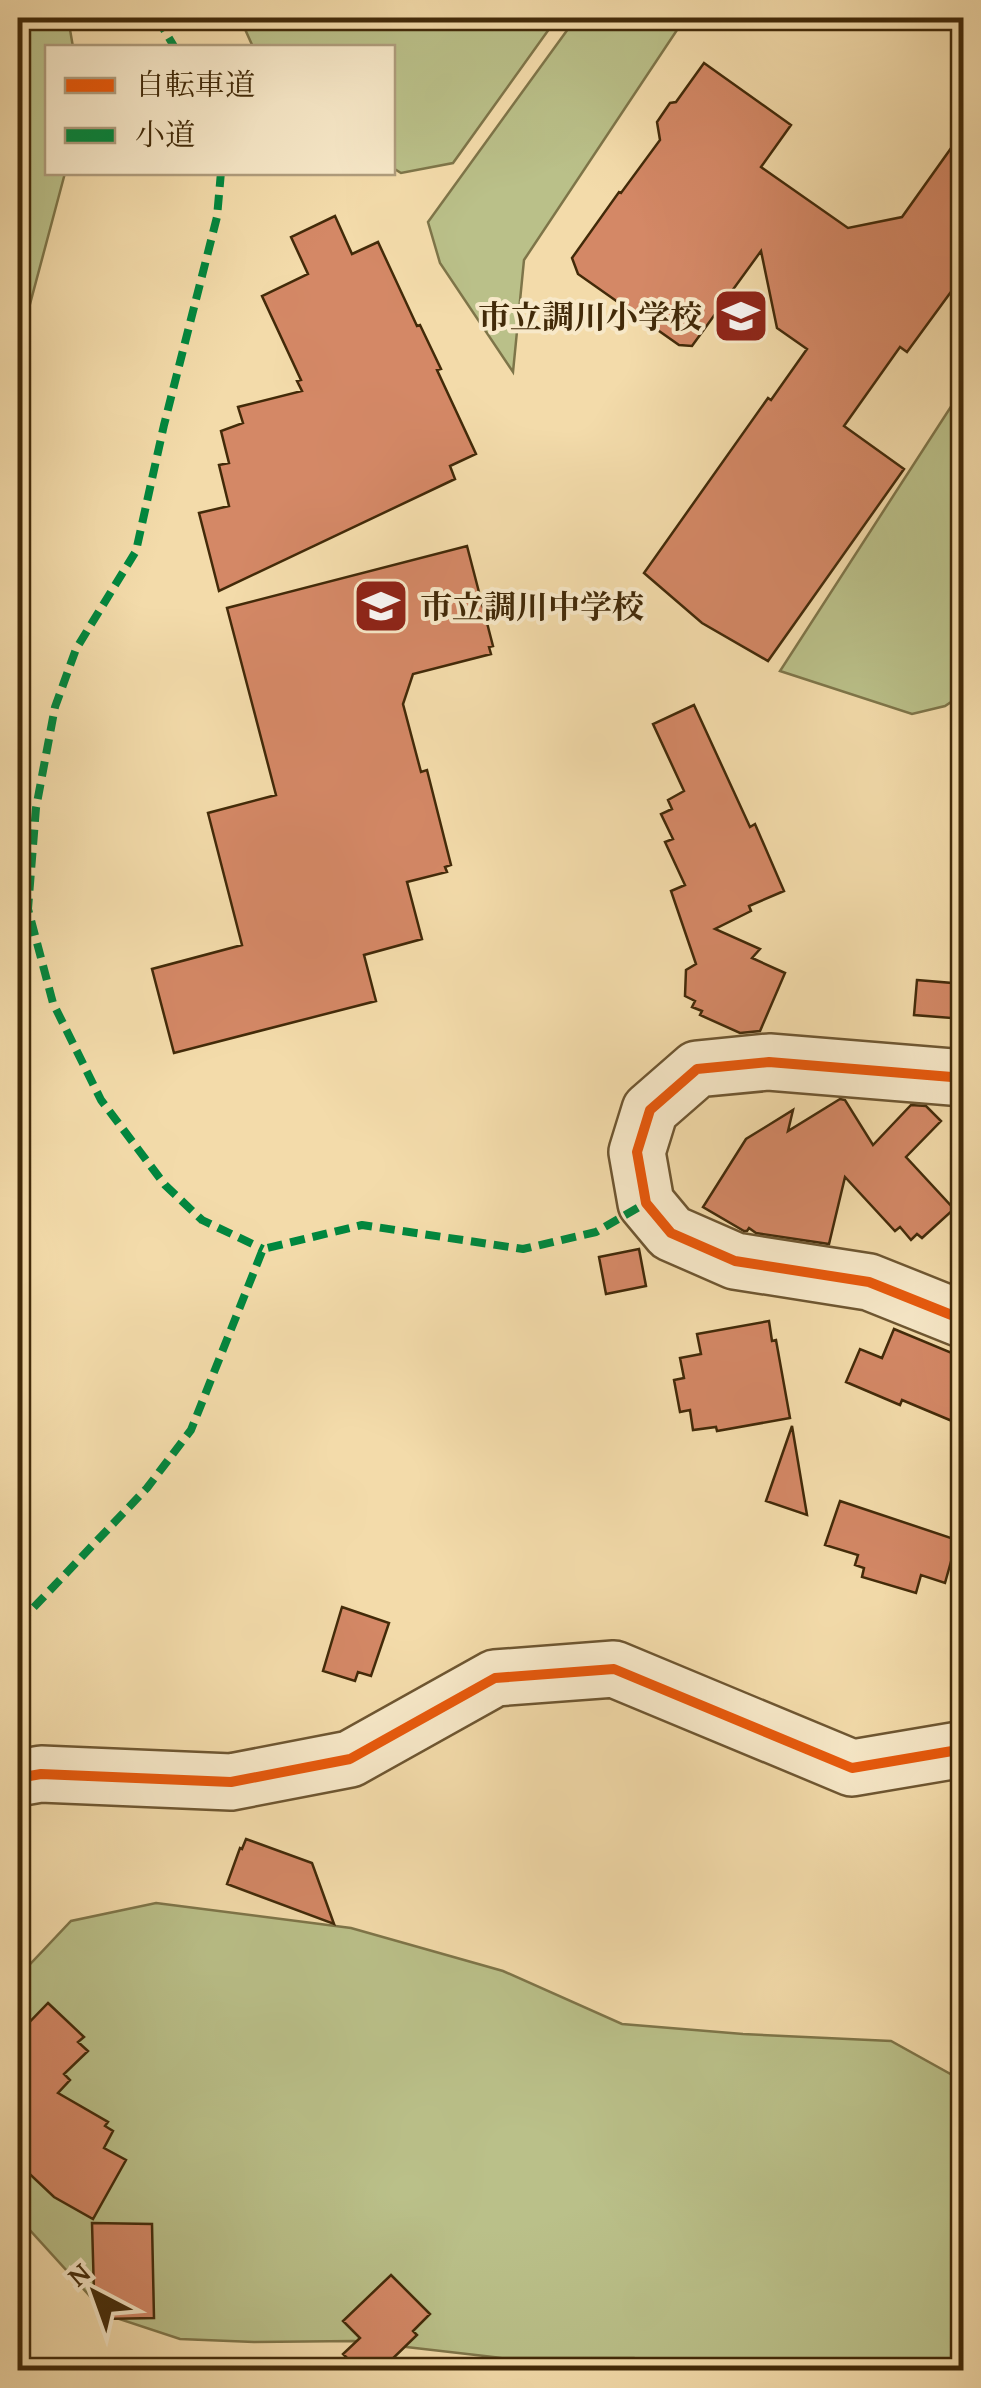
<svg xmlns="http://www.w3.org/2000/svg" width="981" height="2388" font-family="'Gentium Book Plus','Noto Serif JP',serif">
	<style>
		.green { fill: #bac089; stroke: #7e7549; stroke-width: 2.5 }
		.building { fill: #d48866; stroke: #422a09; stroke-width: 2.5 }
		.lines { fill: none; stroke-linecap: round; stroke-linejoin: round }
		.minor-casing { stroke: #6e5631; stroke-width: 60 }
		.minor { stroke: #f7e8c8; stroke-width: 55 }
		.quiet { stroke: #00873e; stroke-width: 8; stroke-dasharray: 15 8; stroke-linecap: butt }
		.cycleway-casing { stroke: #f7e8c8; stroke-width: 16 }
		.cycleway { stroke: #e8590c; stroke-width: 10 }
		.labels { text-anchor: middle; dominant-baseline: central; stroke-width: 8; stroke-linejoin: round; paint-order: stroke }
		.poi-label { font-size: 32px; font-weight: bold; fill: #422a09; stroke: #f7e8c8; text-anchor: end }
	</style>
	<rect width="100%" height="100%" fill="#f3dbaa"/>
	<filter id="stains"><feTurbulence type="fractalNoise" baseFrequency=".002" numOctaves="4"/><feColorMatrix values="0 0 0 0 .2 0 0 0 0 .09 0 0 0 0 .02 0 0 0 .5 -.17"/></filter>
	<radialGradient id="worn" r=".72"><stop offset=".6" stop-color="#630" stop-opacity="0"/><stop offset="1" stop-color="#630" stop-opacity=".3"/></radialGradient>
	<!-- green -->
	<path class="green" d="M18,18H68L73,47L48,48V172L65,173L18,349Z
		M240,18H557L453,163L401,173L393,168L392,48L253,47Z
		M576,18H685L524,260L513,372L440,263L428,222Z
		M963,388V694L945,706L912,714L780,671Z
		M156,1903L351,1928L503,1971L622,2024L743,2034L891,2041L963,2081V2370H686L634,2358H502L354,2341L254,2342L180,2339L107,2315L18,2217V1977L71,1921Z"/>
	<!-- building -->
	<path class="building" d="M704,63L791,125L761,167L848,228L902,217L964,130V274L907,352L900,347L844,426L904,469L768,661L702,623L644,573L768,398L771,400L807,349L777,328L761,251L692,346L679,345L578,274L572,258L619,192L621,193L660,140L657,122L670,103L676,102Z
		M335,216L352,254L378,242L417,326L420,325L441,369L437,370L476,454L450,466L455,479L219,591L199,513L229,506L219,465L229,463L221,431L243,423L238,407L302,391L297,381L301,380L262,296L308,274L291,237Z
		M467,546L493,646L489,647L491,654L413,674L403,704L421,772L427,770L451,865L445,867L447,872L407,882L422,939L364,955L376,1001L174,1053L152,969L242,945L208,813L276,795L227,608Z
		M694,705L750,827L755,824L784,891L749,906L751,911L715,929L760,949L752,958L785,973L760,1031L740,1033L700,1015L702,1011L692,1007L695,1001L685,996L686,970L696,964L671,891L685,885L665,842L673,839L661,814L672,809L668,800L684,791L653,724Z
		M917,980L964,984V1019L914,1015Z
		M840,1099L845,1100L873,1145L911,1105L926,1106L941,1121L906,1157L954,1209L922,1238L917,1234L911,1240L900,1227L895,1231L845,1177L829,1244L756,1233L749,1228L747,1231H744L703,1207L746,1139L793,1110L788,1131Z
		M639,1249L646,1286L606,1294L599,1257Z
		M769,1321L772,1341L776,1340L790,1418L717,1431L716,1427L693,1430L690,1410L680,1412L674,1380L684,1378L680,1358L701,1354L697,1334Z
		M894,1329L964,1358V1426L902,1400L900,1405L846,1382L860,1349L882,1358Z
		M792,1426L807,1515L766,1501Z
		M840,1501L957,1540L945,1583L921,1575L916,1593L862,1577L864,1568L855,1565L858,1555L825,1545Z
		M342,1607L389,1623L371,1676L358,1672L355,1681L323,1671Z
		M246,1839L312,1863L334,1924L227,1884L240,1848L242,1849Z
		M48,2003L84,2037L78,2042L88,2051L64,2074L70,2080L58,2093L108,2122L105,2126L113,2131L104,2148L126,2160L93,2219L54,2197L18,2163V2034Z
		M92,2223L152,2224L154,2318L102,2319V2306H98V2294L94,2293Z
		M391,2275L430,2314L413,2331L417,2335L381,2370H359L343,2354L360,2338L343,2321Z"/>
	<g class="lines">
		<!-- minor casing -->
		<g class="minor-casing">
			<path id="minor" d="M964,1078L769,1062L697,1069L650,1110L637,1152L646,1203L671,1233L735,1261L869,1282L964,1320
				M18,1778L41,1774L231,1782L350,1759L495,1678L614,1669L852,1768L964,1749"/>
		</g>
		<!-- minor -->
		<use href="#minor" class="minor"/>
		<!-- quiet -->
		<path class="quiet" d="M157,18L175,48
			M221,172L217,217L164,425L136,551L76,649L55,707L36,808L28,909L53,1003L101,1100L165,1185L202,1220L263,1249
			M18,1624L147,1488L191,1430L263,1249L362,1225L523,1249L596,1232L646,1203"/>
		<!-- cycleway casing -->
		<g class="cycleway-casing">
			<path id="cycleway" d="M964,1078L769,1062L697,1069L650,1110L637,1152L646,1203L671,1233L735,1261L869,1282L964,1320
				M18,1778L41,1774L231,1782L350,1759L495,1678L614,1669L852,1768L964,1749"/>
		</g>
		<!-- cycleway -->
		<use href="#cycleway" class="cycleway"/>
	</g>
	<!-- icons -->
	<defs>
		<g id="school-square" transform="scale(2.875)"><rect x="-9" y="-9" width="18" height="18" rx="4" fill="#8f2418" stroke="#f7e8c8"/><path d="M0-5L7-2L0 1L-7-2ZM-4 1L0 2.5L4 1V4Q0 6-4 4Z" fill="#fff"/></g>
	</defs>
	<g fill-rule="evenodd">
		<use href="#school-square" x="741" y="316"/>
		<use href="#school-square" x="381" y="606"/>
	</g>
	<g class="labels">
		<!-- poi labels -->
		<g class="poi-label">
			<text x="702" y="316">市立調川小学校</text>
			<text x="420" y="606" text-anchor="start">市立調川中学校</text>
		</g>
	</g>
	<!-- margin -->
	<rect width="981" height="2388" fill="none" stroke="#f3dbaa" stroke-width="60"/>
	<rect x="20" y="20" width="941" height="2348" fill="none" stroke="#422a09" stroke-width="5"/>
	<rect x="30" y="30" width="921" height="2328" fill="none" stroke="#422a09" stroke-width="2.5"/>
	<!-- legend -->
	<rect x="45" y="45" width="350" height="130" fill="#f7e8c8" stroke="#af9c7c" stroke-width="2.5"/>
	<rect x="65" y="78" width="50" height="15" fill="#e8590c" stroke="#af9c7c" stroke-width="2.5"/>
	<text x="135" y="95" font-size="30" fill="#422a09">自転車道</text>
	<rect x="65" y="128" width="50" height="15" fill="#00873e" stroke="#af9c7c" stroke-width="2.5"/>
	<text x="135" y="145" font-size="30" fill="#422a09">小道</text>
	<!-- north arrow -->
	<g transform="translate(95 2293) rotate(319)" stroke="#f7e8c8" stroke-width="8" paint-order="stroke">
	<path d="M0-8L18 38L0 25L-18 38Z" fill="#422a09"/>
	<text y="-15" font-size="28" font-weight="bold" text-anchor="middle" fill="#422a09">N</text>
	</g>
	<rect width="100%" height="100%" filter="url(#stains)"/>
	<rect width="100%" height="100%" fill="url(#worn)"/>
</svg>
